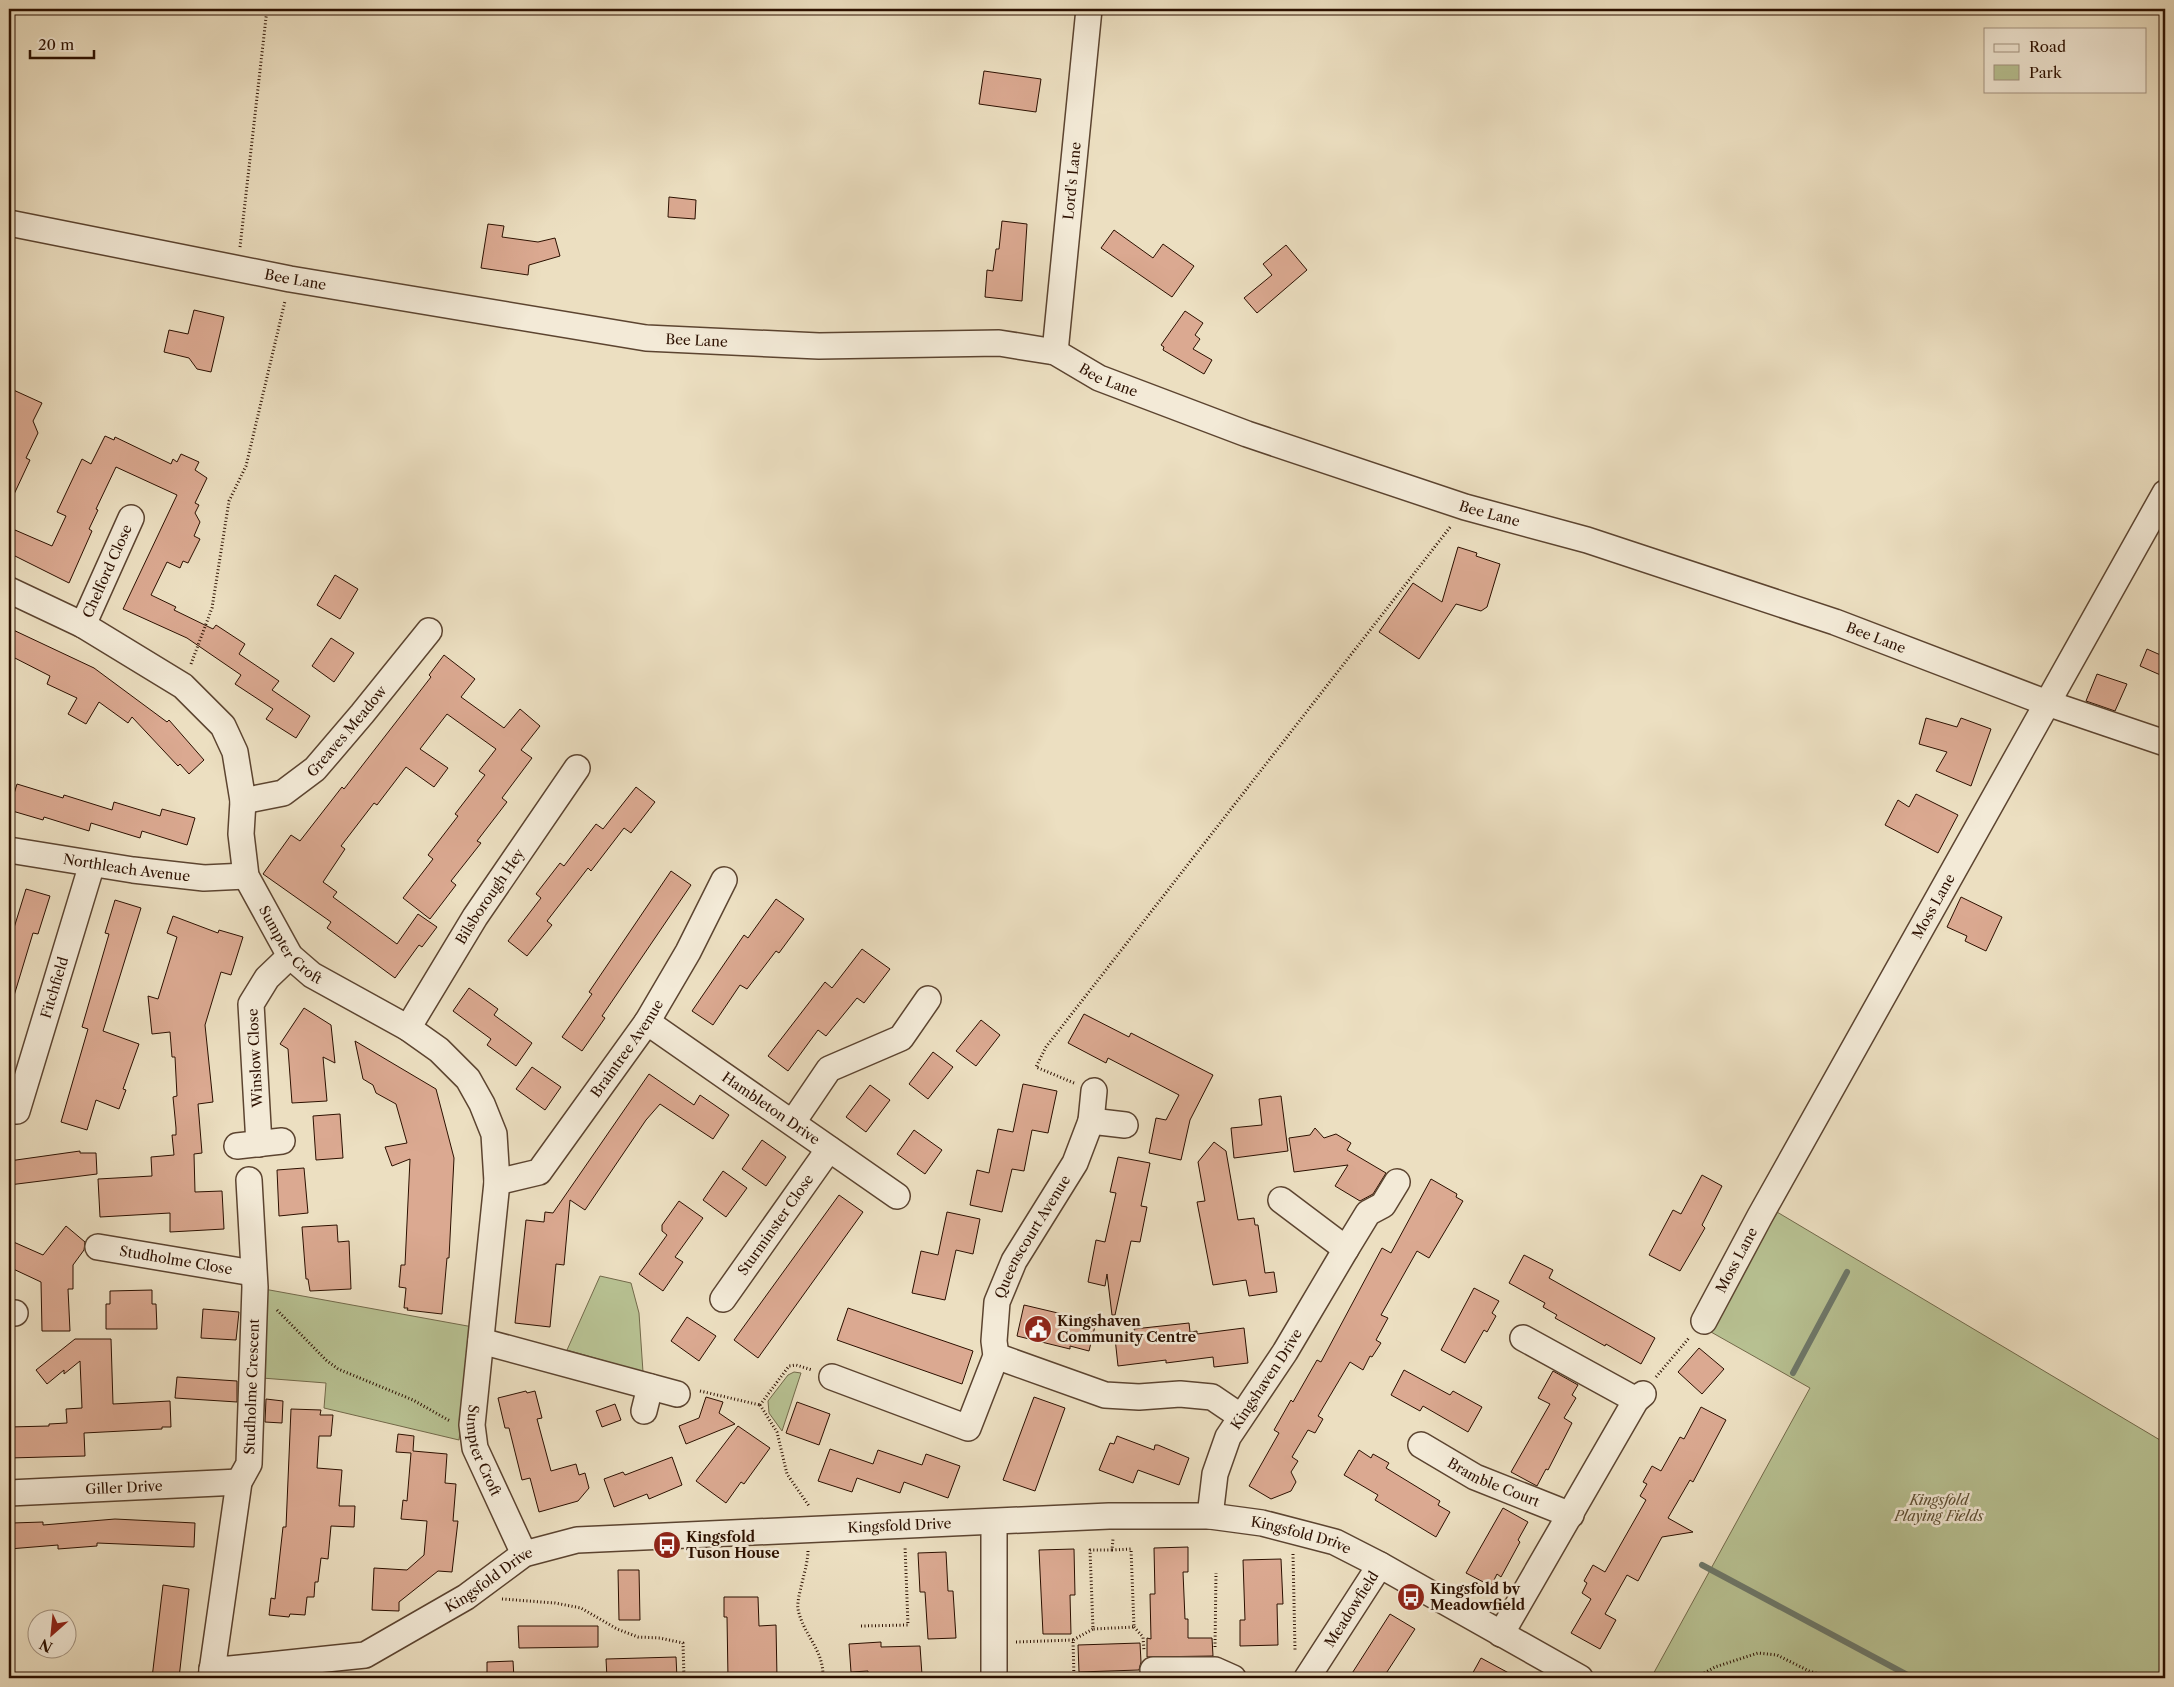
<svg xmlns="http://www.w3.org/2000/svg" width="2174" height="1687" font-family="'Libre Caslon Text',serif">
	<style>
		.green { fill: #b8c293; stroke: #72694a }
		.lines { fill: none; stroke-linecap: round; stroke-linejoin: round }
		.stream { stroke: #6d786a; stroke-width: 6 }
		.building { fill: #dba991; stroke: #2c1000 }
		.minor-casing { stroke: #5c4430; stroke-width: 28 }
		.path { stroke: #2c1000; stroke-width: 3; stroke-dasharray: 1 2.5; stroke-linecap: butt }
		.minor { stroke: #f3ead7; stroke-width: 25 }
		.labels { text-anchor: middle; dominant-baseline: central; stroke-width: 5; stroke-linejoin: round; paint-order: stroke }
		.street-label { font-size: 14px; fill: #2c1000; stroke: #f3ead7 }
		.poi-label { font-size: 14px; font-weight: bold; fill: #2c1000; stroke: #f3ead7; text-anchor: start }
		.park-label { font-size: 14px; font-style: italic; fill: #5d4e33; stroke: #f3ead7 }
	</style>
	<rect width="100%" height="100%" fill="#ecdfc1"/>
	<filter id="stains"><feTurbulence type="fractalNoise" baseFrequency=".004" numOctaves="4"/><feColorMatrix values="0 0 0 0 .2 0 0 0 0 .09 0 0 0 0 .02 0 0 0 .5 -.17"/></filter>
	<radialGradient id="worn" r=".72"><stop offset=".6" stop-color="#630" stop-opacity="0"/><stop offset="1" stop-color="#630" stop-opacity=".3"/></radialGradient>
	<!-- green -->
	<path class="green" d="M1777,1212L2165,1443V1678H1651L1810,1388L1711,1332Z
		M600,1276L631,1283L639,1313L643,1372L567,1350Z
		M264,1289L473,1327L459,1440L324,1408L326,1383L262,1378Z
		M794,1372L801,1373L782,1431L769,1413L768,1401L788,1375Z"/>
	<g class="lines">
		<!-- stream -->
		<path class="stream" d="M1793,1373L1847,1272
			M1702,1565L1913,1678"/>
	</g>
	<!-- building -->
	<path class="building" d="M984,71L1041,79L1036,112L979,104Z
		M669,197L696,200L695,219L668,217Z
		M1002,221L1027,224L1022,301L985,297L987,270L993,271L996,249H999Z
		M488,224L504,226L502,237L538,242L555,238L560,256L529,265L528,275L481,268Z
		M1114,230L1153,258L1163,244L1194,266L1172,297L1101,248Z
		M1286,245L1307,270L1257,313L1244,298L1272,275L1263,264Z
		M194,310L224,317L211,372L197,369L189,358L164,352L169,330L188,334Z
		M1185,311L1203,323L1195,335L1200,339L1193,349L1212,360L1204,374L1163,350L1164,347L1161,345Z
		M9,388L42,403L33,421L38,433L26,458L30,460L9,505Z
		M105,436L114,440L115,437L171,464L173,459L177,462L181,454L199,462L195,470L207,478L195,503L199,505L195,513L200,522L194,536L200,539L188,563L183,561L180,568L167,562L151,595L176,607L174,610L213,629L216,625L245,644L239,654L279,681L272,690L310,716L296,738L266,719L273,709L235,684L241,675L187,638L123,609L177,495L116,467L96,509L98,510L89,529L92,531L69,583L9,553V544L15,530L52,546L66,516L57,512L82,459L91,464Z
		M1458,547L1477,553L1476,556L1500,564L1487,607L1481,611L1456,604L1419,659L1379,632L1413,583L1442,602Z
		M335,575L358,589L340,619L317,605Z
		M9,628L94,668L167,722L169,720L204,760L189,774L180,764L178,766L132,717L128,723L99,702L86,724L68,714L77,698L47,684L50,676L9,655Z
		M331,638L354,653L334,682L312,666Z
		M2147,649L2165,657V677L2140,666Z
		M444,655L475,679L461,697L504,728L520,709L540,726L521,750L532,758L502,798L507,802L477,841L481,843L451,881L456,885L430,919L403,898L433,859L428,855L458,816L455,814L485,775L479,771L496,749L447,714L420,749L448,768L434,787L406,767L377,805L374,803L341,846L345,849L323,882L337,892L333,897L397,944L418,914L437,927L422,947L419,945L395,978L327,928L331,922L263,874L291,835L300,841L342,787L344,789L431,677L429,675Z
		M2097,674L2127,684L2115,711L2086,701Z
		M1926,718L1957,727L1961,718L1991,729L1971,786L1936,771L1947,752L1919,744Z
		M17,784L63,798L64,795L112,810L114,802L160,816L162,809L195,818L187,845L142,831L140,838L91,823L89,831L44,817L43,820L9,810Z
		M636,787L655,802L631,833L624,828L591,871L588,868L547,921L552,925L527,956L508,941L541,898L536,894L560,863L564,866L596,824L603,829Z
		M1916,794L1958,815L1938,853L1885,825L1898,800L1909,807Z
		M671,871L691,885L602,1016L605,1018L582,1051L562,1037L592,994L589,992Z
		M26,889L50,896L38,934L33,933L13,999L9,998V944Z
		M1961,897L2002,917L1986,951L1965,941L1967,936L1947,927Z
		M776,899L804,919L779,953L776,951L747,989L740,985L713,1025L692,1011L744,935L748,938Z
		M115,900L141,908L103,1031L139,1044L123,1089L126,1090L119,1109L96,1100L87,1130L61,1122L88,1029L82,1027L109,934L105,933Z
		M173,916L218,933L219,930L243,937L231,975L221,972L205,1025L213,1102L198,1104L202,1153L194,1154L195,1192L222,1191L224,1229L170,1232V1213L100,1217L98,1179L152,1176L151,1157L174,1155L172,1135H176V1128L173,1097L177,1096L175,1057H172L170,1032L152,1034L148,996L158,999L177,937L167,933Z
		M862,949L890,969L864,1003L857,998L826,1036L818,1030L788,1071L768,1056L825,982L832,988Z
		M469,988L498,1009L494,1015L532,1043L516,1066L487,1045L491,1039L453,1011Z
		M304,1008L331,1025L335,1063L323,1057L327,1101L292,1103L288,1049L280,1044Z
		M1084,1014L1129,1037L1131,1033L1213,1075L1190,1120L1181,1160L1149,1153L1156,1118L1166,1120L1179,1095L1108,1058L1106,1063L1068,1043Z
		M981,1020L1000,1035L976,1066L956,1051Z
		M355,1041L436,1089L454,1158L449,1258H447L442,1314L407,1310L408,1308H404L406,1288L399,1287L401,1265H405L410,1159L392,1166L385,1147L407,1143L396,1104L376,1093L373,1085L363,1079Z
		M933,1052L953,1067L928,1099L909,1084Z
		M532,1067L561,1087L545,1110L516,1089Z
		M649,1074L694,1105L700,1095L729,1115L713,1139L660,1104L646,1120L585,1210L570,1200L564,1265L556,1264L550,1327L515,1323L526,1220L544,1222L545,1212L553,1213Z
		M1023,1084L1057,1091L1048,1133L1032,1130L1024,1171L1012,1169L1002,1212L970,1205L977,1170L989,1173L998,1129L1013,1132Z
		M870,1085L890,1100L866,1132L846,1117Z
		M1281,1096L1288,1151L1234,1158L1231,1128L1262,1125L1259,1099Z
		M340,1114L343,1158L316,1160L313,1116Z
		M1315,1128L1324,1138L1336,1134L1351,1143L1347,1150L1386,1173L1373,1194L1360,1201L1335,1186L1348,1165L1294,1172L1289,1138L1310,1135Z
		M914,1130L942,1150L925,1174L897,1154Z
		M762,1140L786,1157L766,1186L742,1169Z
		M1214,1142L1226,1151L1238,1220L1254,1218L1255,1225H1258L1265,1273L1274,1272L1277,1292L1249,1296L1246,1280L1213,1285L1197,1202L1205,1201L1198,1162Z
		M80,1151V1153H96L97,1174L9,1185V1161Z
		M1118,1157L1150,1163L1141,1206L1147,1207L1140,1242L1131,1241L1115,1315H1112L1107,1274L1105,1286L1088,1282L1096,1240L1105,1242L1116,1193L1110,1192Z
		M304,1168L308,1213L279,1216L277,1170Z
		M723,1171L747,1188L726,1217L703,1200Z
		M1702,1175L1722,1186L1702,1225L1705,1228L1680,1271L1649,1255L1673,1210L1681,1214Z
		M1431,1179L1457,1194L1456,1197L1463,1201L1429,1258L1417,1251L1381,1315L1388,1318L1376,1340L1381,1343L1372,1357L1370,1356L1363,1370L1350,1362L1318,1416L1323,1419L1315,1433L1308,1430L1292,1457L1298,1461L1291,1472L1296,1482L1291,1491L1271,1499L1249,1486L1279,1433L1274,1430L1291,1400L1293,1402L1317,1360L1321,1362L1382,1248L1391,1253Z
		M839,1195L863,1212L758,1358L734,1340Z
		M679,1201L703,1218L675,1257L683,1262L663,1291L639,1274L667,1235L662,1231V1225Z
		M947,1212L980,1219L973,1254L956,1250L945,1300L912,1293L921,1251L938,1255Z
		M337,1225L338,1242L349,1241L351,1289L310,1291L308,1279H306L302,1227Z
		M66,1226L85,1242L84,1250L73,1265V1289H68L70,1331H42L41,1282L9,1267V1240L43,1255Z
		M1524,1255L1553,1270L1549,1278L1655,1338L1641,1364L1606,1344L1605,1346L1555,1318L1557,1315L1543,1307L1545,1303L1509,1283Z
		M1474,1288L1499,1301L1492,1313L1496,1316L1487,1332L1484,1330L1465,1363L1441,1350Z
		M152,1290V1304H156L157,1329H106V1304H110V1291Z
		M1024,1305L1096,1322L1089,1351L1070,1346V1349L1017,1336Z
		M848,1308L973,1351L962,1384L837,1340Z
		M203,1309L239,1312L236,1340L201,1338Z
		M687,1317L716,1336L699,1361L671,1341Z
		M1189,1323L1190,1332L1197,1331V1334L1244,1328L1248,1363L1214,1367L1213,1357L1166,1363V1360L1118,1366L1115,1338L1135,1336L1134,1329Z
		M75,1339H111L113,1404L170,1401L171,1427H162V1429L84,1433L85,1456L9,1458V1427L49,1426V1424L67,1423L66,1409L82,1408L80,1361L64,1374V1370L47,1384L36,1370Z
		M1699,1348L1724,1369L1702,1394L1678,1372Z
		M1404,1370L1450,1395L1453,1391L1482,1407L1468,1432L1423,1406L1420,1411L1391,1395Z
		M1553,1371L1578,1385L1572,1395L1576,1398L1564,1418L1572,1423L1548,1470L1546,1469L1537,1486L1511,1472L1550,1404L1538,1398Z
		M177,1377L237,1381V1402L175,1398Z
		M526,1391L527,1393L535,1391L542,1418L537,1419L551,1471L576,1464L579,1475L585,1473L589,1488L578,1501L539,1512L530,1478L522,1480L509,1428H505L498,1398Z
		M706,1397L723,1402L719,1413L735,1424L686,1444L679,1426L699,1418Z
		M1034,1397L1065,1408L1035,1491L1003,1480Z
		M266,1399L283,1401L282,1423L265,1422Z
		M797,1402L830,1414L819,1445L786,1433Z
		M615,1404L621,1420L602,1427L596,1411Z
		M1701,1407L1726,1420L1693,1482L1690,1480L1668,1518L1693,1532L1662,1537L1638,1581L1627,1575L1605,1614L1616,1620L1600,1649L1571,1633L1591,1599L1582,1593L1587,1583L1584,1581L1593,1565L1605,1572L1646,1500L1640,1496L1647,1484L1643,1482L1652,1466L1661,1471L1680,1437L1684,1439Z
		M291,1409L321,1410L320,1415H333L331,1436H319L317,1468L342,1470L339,1506H355L354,1527L331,1526L328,1559L321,1558L318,1582H315L314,1597H307L305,1615L290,1614L289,1617L269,1615L271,1598L275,1599L283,1527H286Z
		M738,1426L770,1448L744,1484L741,1482L726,1503L696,1481Z
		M398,1434L414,1436L413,1451L447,1454L445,1483L456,1484L453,1521H458L452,1572L438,1571L399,1602V1611L372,1610L374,1568L407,1570L424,1555L427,1521L401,1519L403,1500L407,1501L411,1453L396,1452Z
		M1117,1436L1154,1450L1155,1445H1158L1189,1458L1179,1485L1138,1470L1133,1483L1099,1470L1110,1443L1114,1444Z
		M830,1449L873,1464L878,1450L922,1465L926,1454L960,1466L948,1498L904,1482L900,1493L857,1478L852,1492L818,1481Z
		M1359,1450L1371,1458L1373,1454L1389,1463L1386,1468L1440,1501L1438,1505L1450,1512L1436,1537L1375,1500L1378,1495L1344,1475Z
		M672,1457L682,1485L649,1499L647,1494L614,1507L604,1479L623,1472L625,1475Z
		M1503,1508L1528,1522L1518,1540L1520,1542L1501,1577L1497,1574L1491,1586L1466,1573Z
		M115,1519L195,1523L194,1547L97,1543V1546L58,1549V1545L9,1549V1524L12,1523L43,1522V1525Z
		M1188,1547V1572H1183L1185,1619H1188V1638H1212L1213,1656L1147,1657V1638L1151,1639L1150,1594H1155L1154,1548Z
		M1074,1549L1075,1595H1070L1071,1634H1043L1039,1550Z
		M946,1552L948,1591H953L956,1638L928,1639L925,1592H920L918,1553Z
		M1281,1559L1283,1604H1277L1278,1645L1240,1646V1620H1245L1243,1560Z
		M618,1570H639L640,1620H619Z
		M163,1585L189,1589L179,1678H152Z
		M724,1597H758L759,1626L776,1625L777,1678H728L727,1617H724Z
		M1390,1614L1415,1629L1383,1678H1349Z
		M518,1626H598V1647L519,1648Z
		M881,1642V1647L920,1646L922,1675L883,1677V1675H868V1671L851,1672L849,1644Z
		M1140,1643L1141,1662L1139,1670L1079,1672L1078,1645Z
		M676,1657L677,1678H607L606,1659Z
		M1481,1658L1518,1678H1470Z
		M513,1661L514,1678H487V1662Z"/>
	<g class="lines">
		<!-- minor casing -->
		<g class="minor-casing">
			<g id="minor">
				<path id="s1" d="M9,223L290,279L646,338L819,346L999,343L1055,352L1099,378L1247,434L1465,507L1587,540L1835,622L2047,703L2165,743"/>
				<path id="s2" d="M1055,352L1089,9"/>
				<path id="s3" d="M9,590L83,625L183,686L223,726L235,752L243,801L241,834L246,876L290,956L312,975L408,1028L439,1050L468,1079L482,1104L494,1134L497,1182L472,1425L475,1448L524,1554"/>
				<path id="s4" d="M83,625L131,518"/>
				<path id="s5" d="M243,801L283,793L315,769L362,714L429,631"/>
				<path id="s6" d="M9,850L133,870L204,878L246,876"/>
				<path id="s7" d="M647,1022L897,1196"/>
				<path id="s8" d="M408,1028L475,917L577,768"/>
				<path id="s9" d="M17,1111L92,864"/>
				<path d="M1091,1121L1094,1091"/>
				<path d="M793,1122L829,1069L901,1038L928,999"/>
				<path d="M259,1144L251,1004L267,978L290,956"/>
				<path d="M237,1146L282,1141"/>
				<path id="s10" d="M497,1182L539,1172L647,1022L688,952L724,880"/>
				<path d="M1281,1200L1346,1249L1368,1213L1383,1205L1397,1182"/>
				<path id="s11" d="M98,1247L253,1273"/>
				<path id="s12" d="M723,1299L829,1149"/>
				<path d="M9,1313H15"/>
				<path id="s13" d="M1704,1321L1760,1216L2165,493"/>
				<path d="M1523,1338L1636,1400"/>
				<path d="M481,1341L677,1394"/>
				<path d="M996,1356L1105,1395L1139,1397L1180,1394L1212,1397L1240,1416"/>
				<path id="s14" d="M832,1377L968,1428L996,1356L994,1341L997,1302L1014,1261L1075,1163L1091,1121L1125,1125"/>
				<path d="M644,1411L650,1387"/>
				<path id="s15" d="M1421,1445L1475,1477L1571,1515"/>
				<path id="s16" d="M9,1493L239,1482"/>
				<path id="s17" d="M1210,1516L1215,1474L1228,1437L1285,1352L1346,1249"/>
				<path d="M1501,1634L1636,1400L1643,1394"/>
				<path id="s18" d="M212,1669H230L365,1655L466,1597L524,1554L577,1540L1109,1516H1210L1262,1523L1335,1542L1380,1565L1580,1678"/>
				<path d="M1153,1670H1215L1233,1678"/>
				<path id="s19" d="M211,1678L239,1482L249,1464L255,1287L249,1180"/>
				<path d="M994,1678V1522"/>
				<path id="s20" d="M1307,1678L1380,1565"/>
			</g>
		</g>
		<!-- path -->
		<path class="path" d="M240,247L267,9
			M191,664L212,608L229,501L246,466L285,301
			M1074,1083L1036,1067L1046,1047L1451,526
			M277,1310L326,1360L338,1369L413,1400L450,1421
			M1656,1377L1689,1338
			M700,1391L760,1405
			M760,1405L777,1432L787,1474L809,1506
			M760,1405L789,1366L796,1365L812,1370
			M1112,1550L1131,1549L1134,1627L1093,1629L1090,1550H1112L1113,1539
			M808,1551C808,1567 796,1598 798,1609C803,1635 824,1649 823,1678
			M1293,1554L1295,1650
			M502,1599L555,1603L581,1608L617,1629L638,1637L660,1638L683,1643L684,1678
			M861,1626L908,1625L905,1546
			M1134,1627L1143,1637L1144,1650
			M1016,1642L1073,1640
			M1215,1647L1216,1573
			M1074,1678L1073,1640L1093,1629
			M1695,1678L1715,1667L1758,1653L1777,1655L1809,1671L1831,1678"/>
		<!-- minor -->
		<use href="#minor" class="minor"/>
	</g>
	<!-- icons -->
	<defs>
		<g id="civic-disc" transform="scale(1.4375)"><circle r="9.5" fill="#8f2418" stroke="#f3ead7"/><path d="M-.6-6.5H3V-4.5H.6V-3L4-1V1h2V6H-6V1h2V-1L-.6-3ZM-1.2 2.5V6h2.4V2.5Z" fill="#fff"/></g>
		<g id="bus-disc" transform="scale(1.4375)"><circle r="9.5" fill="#8f2418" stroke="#f3ead7"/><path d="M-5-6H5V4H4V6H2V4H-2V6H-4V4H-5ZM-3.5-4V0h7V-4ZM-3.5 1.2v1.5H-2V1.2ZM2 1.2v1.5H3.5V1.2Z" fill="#fff"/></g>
	</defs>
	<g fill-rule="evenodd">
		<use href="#civic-disc" x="1038" y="1329"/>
		<use href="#bus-disc" x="667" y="1545"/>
		<use href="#bus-disc" x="1411" y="1597"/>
	</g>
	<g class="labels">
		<!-- street labels -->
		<g class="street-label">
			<text stroke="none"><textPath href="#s2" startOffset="172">Lord's Lane</textPath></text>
			<text stroke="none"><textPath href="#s1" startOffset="292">Bee Lane</textPath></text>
			<text stroke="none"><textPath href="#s1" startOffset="698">Bee Lane</textPath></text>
			<text stroke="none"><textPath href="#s1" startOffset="1118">Bee Lane</textPath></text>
			<text stroke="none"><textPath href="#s1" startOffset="1522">Bee Lane</textPath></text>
			<text stroke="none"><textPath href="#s4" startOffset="59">Chelford Close</textPath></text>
			<text stroke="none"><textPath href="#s1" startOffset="1928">Bee Lane</textPath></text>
			<text stroke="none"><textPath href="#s5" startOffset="130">Greaves Meadow</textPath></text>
			<text stroke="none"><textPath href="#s6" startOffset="119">Northleach Avenue</textPath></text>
			<text stroke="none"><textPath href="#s8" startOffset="155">Bilsborough Hey</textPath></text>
			<text stroke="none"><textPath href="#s13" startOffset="474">Moss Lane</textPath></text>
			<text stroke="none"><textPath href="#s3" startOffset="492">Sumpter Croft</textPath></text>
			<text stroke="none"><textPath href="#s9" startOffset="129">Fitchfield</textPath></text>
			<text stroke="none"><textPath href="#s10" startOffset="195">Braintree Avenue</textPath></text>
			<text transform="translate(255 1058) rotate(-93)">Winslow Close</text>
			<text stroke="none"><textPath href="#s7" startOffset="151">Hambleton Drive</textPath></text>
			<text stroke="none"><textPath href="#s12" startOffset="91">Sturminster Close</textPath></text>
			<text stroke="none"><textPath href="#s14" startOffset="351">Queenscourt Avenue</textPath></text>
			<text stroke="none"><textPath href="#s11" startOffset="79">Studholme Close</textPath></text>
			<text stroke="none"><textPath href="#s13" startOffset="69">Moss Lane</textPath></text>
			<text stroke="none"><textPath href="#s17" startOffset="151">Kingshaven Drive</textPath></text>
			<text stroke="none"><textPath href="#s19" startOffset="296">Studholme Crescent</textPath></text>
			<text stroke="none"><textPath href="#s3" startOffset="1099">Sumpter Croft</textPath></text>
			<text stroke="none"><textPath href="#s15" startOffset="82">Bramble Court</textPath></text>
			<text stroke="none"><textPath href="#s16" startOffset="115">Giller Drive</textPath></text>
			<text stroke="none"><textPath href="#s18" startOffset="720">Kingsfold Drive</textPath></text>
			<text stroke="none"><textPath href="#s18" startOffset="1124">Kingsfold Drive</textPath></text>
			<text stroke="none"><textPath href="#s18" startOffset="299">Kingsfold Drive</textPath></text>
			<text stroke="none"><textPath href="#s20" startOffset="82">Meadowfield</textPath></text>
		</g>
		<!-- poi labels -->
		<g class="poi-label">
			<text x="1057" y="1321">Kingshaven<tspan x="1057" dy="16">Community Centre</tspan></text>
			<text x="686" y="1537">Kingsfold<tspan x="686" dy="16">Tuson House</tspan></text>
			<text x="1430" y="1589">Kingsfold by<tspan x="1430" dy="16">Meadowfield</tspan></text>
		</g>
		<!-- park labels -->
		<g class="park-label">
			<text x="1939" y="1500">Kingsfold<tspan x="1939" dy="16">Playing Fields</tspan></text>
		</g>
	</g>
	<!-- margin -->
	<rect width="2174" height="1687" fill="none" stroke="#ecdfc1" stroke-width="30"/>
	<rect x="10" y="10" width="2154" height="1667" fill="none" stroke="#2c1000" stroke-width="2.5"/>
	<rect x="15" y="15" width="2144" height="1657" fill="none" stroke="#2c1000"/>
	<!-- legend -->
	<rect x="1984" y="28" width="162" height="65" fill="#f3ead7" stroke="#a39381"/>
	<rect x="1994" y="44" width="25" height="8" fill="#f3ead7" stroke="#a39381"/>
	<text x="2029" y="52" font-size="15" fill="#2c1000">Road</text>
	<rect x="1994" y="65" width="25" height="15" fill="#b8c293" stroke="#a39381"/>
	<text x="2029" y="78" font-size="15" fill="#2c1000">Park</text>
	<!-- north arrow -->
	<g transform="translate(52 1634) rotate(207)"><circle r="24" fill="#f3ead7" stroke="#a39381"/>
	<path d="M0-4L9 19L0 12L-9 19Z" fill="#8f2418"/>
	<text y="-8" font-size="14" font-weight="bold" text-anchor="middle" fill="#2c1000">N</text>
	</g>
	<!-- scale -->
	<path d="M30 50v8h64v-8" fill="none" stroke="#2c1000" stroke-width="2.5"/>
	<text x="38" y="50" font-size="15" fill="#2c1000" stroke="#f3ead7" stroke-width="4" paint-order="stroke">20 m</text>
	<rect width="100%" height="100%" filter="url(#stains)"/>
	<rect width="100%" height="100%" fill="url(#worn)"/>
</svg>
